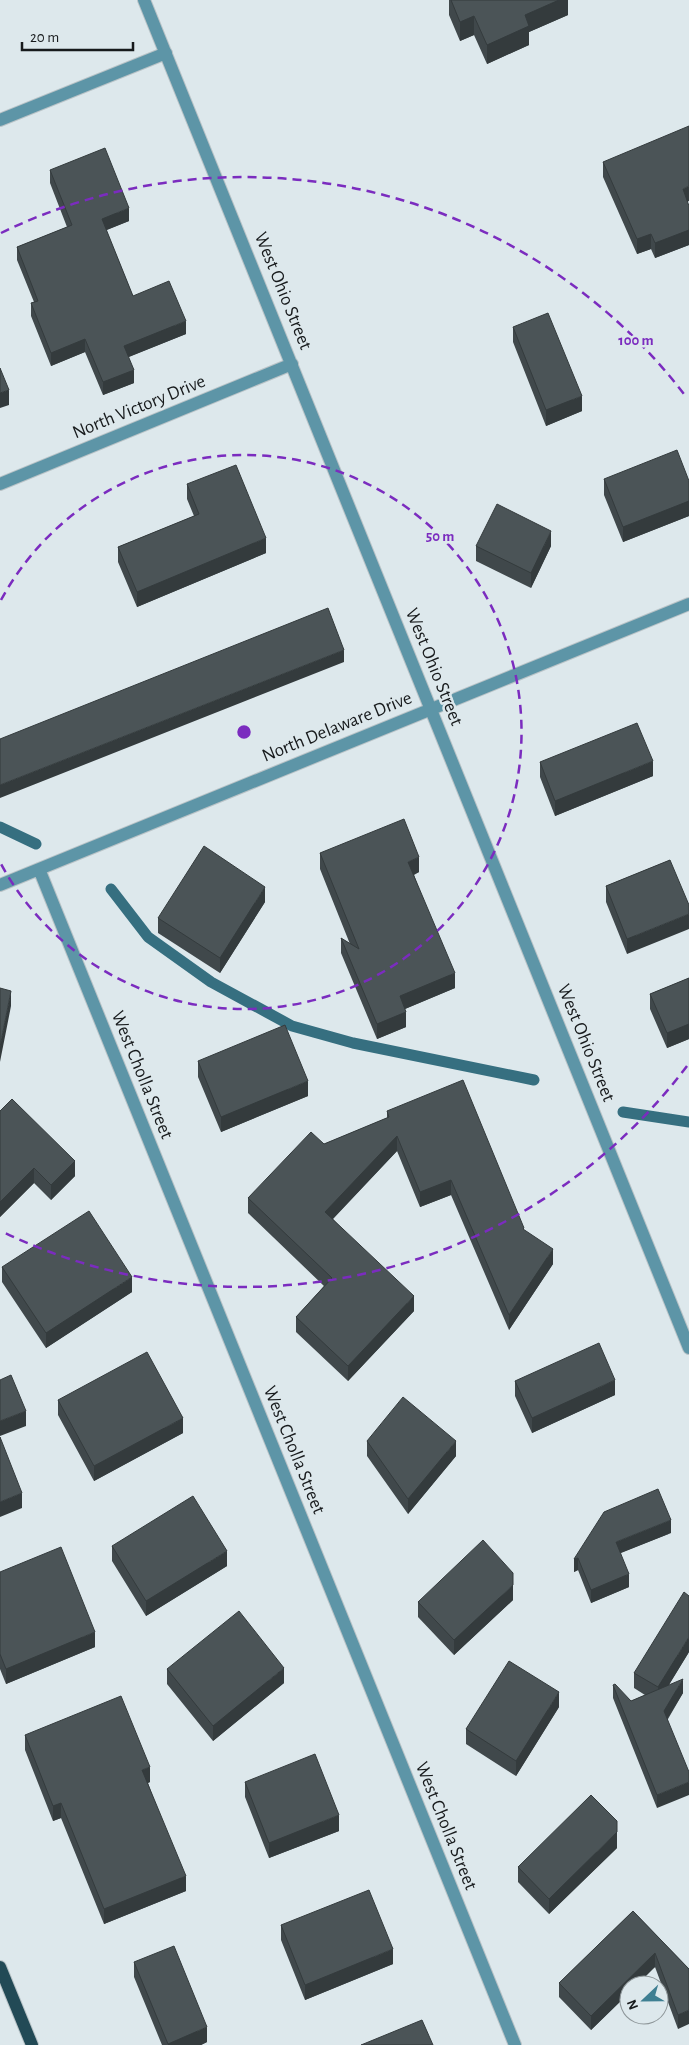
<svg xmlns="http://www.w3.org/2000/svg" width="689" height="2045" font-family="'Alegreya Sans',sans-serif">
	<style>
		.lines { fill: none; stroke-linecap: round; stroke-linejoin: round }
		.stream { stroke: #366f80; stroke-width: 11 }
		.minor-casing { stroke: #b9c3c7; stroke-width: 14 }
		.major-casing { stroke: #b9c3c7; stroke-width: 14 }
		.minor { stroke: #5d95a7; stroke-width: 12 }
		.major { stroke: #224a56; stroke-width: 12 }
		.wall { fill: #40484b }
		.shaded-wall { fill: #343b3d }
		.building { fill: #4b5457; stroke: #343b3d }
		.ring { fill: none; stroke: #7b2cbf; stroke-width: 2.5; stroke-dasharray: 9 6 }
		.labels { text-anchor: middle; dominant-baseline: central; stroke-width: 5; stroke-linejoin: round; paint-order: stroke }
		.street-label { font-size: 19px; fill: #171a1c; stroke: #dde8ec }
		.centre { fill: #7b2cbf; stroke: #dde8ec; stroke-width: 2.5 }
		.ring-label { font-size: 15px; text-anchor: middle; font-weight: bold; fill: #7b2cbf; stroke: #dde8ec; stroke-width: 5; stroke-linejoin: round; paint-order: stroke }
	</style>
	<rect width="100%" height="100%" fill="#dde8ec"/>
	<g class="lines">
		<!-- stream -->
		<path class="stream" d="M0,827L36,844
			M111,889L148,937L211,982L292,1026L353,1043L534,1080
			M623,1112L689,1122"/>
		<!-- minor casing -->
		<g class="minor-casing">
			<path id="minor" d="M144,0L689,1348
				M0,120L166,53
				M0,484L292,364
				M39,869L515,2045
				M0,885L689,604"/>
		</g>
		<!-- major casing -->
		<g class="major-casing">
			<path id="major" d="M0,1967L32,2045"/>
		</g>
		<!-- minor -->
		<use href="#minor" class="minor"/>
		<!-- major -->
		<use href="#major" class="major"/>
	</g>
	<!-- wall -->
	<path class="wall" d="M449,0H568V15L529,32V45L487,64L474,35L460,41L449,15Z
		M603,162L689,206V245L655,258L651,249L637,254L603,177Z
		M50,170L129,221L106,230L133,296L186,334L128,357L134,383L103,395L85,352L51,366L31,316V303L34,302L17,260V247L67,227L50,183Z
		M513,327L582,411L546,426L513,342Z
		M604,479L689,481V516L623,542L604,495Z
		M187,484L266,553L137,607L118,562V547L194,516L187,499Z
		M476,546H551L531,588L476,561Z
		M540,762L653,776L555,816L540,777Z
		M320,853L419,872L414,875L455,988L405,1009L406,1027L377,1039L341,953V938L350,944L320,869Z
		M670,860L627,954L606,902V886Z
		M265,902L220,973L158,933V918Z
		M689,978V1039L667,1048L650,1009V994Z
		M198,1061L308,1096L221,1132L198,1077Z
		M0,1111L75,1176L51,1200L34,1183L0,1217Z
		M387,1111L524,1230L553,1264L509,1330L451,1195L420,1207L397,1151L333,1219L414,1311L348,1381L296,1332V1317L324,1286L248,1213V1198L324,1144L387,1118Z
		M2,1267L132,1292L46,1348L2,1282Z
		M515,1381L615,1395L532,1433L515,1396Z
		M58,1400L183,1433L94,1481L58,1415Z
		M367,1441L456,1456L408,1514L367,1456Z
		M671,1533L620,1553L629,1587L591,1603L578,1570L574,1572V1559Z
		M112,1546L227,1566L146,1616L112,1561Z
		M0,1572L95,1647L6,1684L0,1669Z
		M513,1600L454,1655L418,1617V1602Z
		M689,1652L668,1686L683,1693L668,1719L657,1808L613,1698V1685L631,1701L645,1695L634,1688V1673Z
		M167,1669L284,1683L213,1741L167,1684Z
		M559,1707L516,1776L466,1744V1729Z
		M25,1735L150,1782L148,1783L186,1891L104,1924L61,1818L53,1821L25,1750Z
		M245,1782L339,1831L269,1858L245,1797Z
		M617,1848L549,1914L518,1882V1867Z
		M633,1911L689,1969L678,2029L655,1967L629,1985V1993L591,2030L559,1997V1983Z
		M281,1925L393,1964L305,2000L281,1940Z
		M134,1962L207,2042L201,2045H162L134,1977Z"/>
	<!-- shaded-wall -->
	<path class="shaded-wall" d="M559,0H568V15L529,32V45L487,64V45L525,15Z
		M474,16V35L460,41V22Z
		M689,186V201L683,204V189Z
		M129,208V221L102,232V219Z
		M689,230V245L655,258V243Z
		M651,234V249L637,254V239Z
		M186,321V334L124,359V346Z
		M85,339V352L51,366V353Z
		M134,370V383L103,395V382Z
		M9,390V405L0,408V393Z
		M582,396V411L546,426V410Z
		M689,501V516L623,542V527Z
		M551,531V546L531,588V573Z
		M266,538V553L137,607V592Z
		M344,650V662L0,798V785Z
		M653,761V776L555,816V801Z
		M419,857V872L408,877V862Z
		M265,887V902L220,973V958Z
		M689,914V929L627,954V939Z
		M455,973V988L400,1011V996Z
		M11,991V1006L0,1062V1047Z
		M406,1012V1027L377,1039V1024Z
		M689,1024V1039L667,1048V1033Z
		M308,1081V1096L221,1132V1117Z
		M397,1136V1151L325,1227V1212Z
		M75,1161V1176L51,1200V1185Z
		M34,1168V1183L0,1217V1202Z
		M451,1180V1195L420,1207V1192Z
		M553,1249V1264L509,1330V1315Z
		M132,1277V1292L46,1348V1333Z
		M414,1296V1311L348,1381V1366Z
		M615,1380V1395L532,1433V1418Z
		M26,1411V1426L0,1436V1421Z
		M183,1418V1433L94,1481V1466Z
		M456,1441V1456L408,1514V1499Z
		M22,1493V1508L0,1517V1502Z
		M671,1520V1533L616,1555V1542Z
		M227,1551V1566L146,1616V1601Z
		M578,1558V1570L574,1572V1559Z
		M629,1574V1587L591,1603V1590Z
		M513,1585V1600L454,1655V1640Z
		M95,1632V1647L6,1684V1669Z
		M689,1637V1652L658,1703V1687Z
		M284,1668V1683L213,1741V1726Z
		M683,1679V1693L664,1724V1711Z
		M559,1692V1707L516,1776V1761Z
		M150,1767V1782L142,1785V1770Z
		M689,1782V1795L657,1808V1795Z
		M61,1803V1818L53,1821V1806Z
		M339,1815V1831L269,1858V1843Z
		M617,1832V1848L549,1914V1899Z
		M186,1876V1891L104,1924V1909Z
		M393,1949V1964L305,2000V1985Z
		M655,1953V1967L637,1985H629V1993L591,2030V2016Z
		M689,2010V2024L678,2029V2015Z
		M207,2027V2042L201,2045H168V2044Z"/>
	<!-- building -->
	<path class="building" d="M451,0H559L525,15L529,26L487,45L474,16L460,22Z
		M689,126V186L683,189L689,206V230L655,243L651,234L637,239L603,162Z
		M105,148L129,208L102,219L133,296L169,281L186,321L124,346L134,370L103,382L85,339L51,353L31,303L38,301L17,247L72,225L50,170Z
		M548,313L582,396L546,410L513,327Z
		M0,368L9,390L0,393Z
		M677,450L689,481V501L623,527L604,479Z
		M236,465L266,538L137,592L118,547L199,514L187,484Z
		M497,504L551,531L531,573L476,546Z
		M328,608L344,650L0,785V739Z
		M637,723L653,761L555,801L540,762Z
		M404,819L419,857L408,862L455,973L400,996L406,1012L377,1024L341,938L359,949L320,853Z
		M204,846L265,887L220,958L158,918Z
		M670,860L689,905V914L627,939L606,886Z
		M689,978V1024L667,1033L650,994Z
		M0,988L11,991L0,1047Z
		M285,1025L308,1081L221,1117L198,1061Z
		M463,1080L524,1228L523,1229L553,1249L509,1315L451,1180L420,1192L397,1136L325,1212L414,1296L348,1366L296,1317L332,1278L248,1198L311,1132L324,1144L389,1117L387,1111Z
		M12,1099L75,1161L51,1185L34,1168L0,1202V1111Z
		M89,1211L132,1277L46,1333L2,1267Z
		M599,1343L615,1380L532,1418L515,1381Z
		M147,1352L183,1418L94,1466L58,1400Z
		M11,1375L26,1411L0,1421V1380Z
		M403,1397L456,1441L408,1499L367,1441Z
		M0,1437L22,1493L0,1502Z
		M658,1489L671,1520L616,1542L629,1574L591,1590L578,1558L574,1559L604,1512Z
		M193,1496L227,1551L146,1601L112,1546Z
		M483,1540L513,1573V1585L454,1640L418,1602Z
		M61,1547L95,1632L6,1669L0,1654V1572Z
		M684,1592L689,1596V1637L658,1687L634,1673Z
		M239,1611L284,1668L213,1726L167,1669Z
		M509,1661L559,1692L516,1761L466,1729Z
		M683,1679L664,1711L689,1772V1782L657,1795L613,1685L615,1684L631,1701Z
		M121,1696L150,1767L142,1770L186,1876L104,1909L61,1803L53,1806L25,1735Z
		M315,1754L339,1815L269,1843L245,1782Z
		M591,1795L617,1821V1832L549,1899L518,1867Z
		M369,1890L393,1949L305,1985L281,1925Z
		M633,1911L689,1969V2010L678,2015L655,1953L591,2016L559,1983Z
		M174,1946L207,2027L168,2044L134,1962Z
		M422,2020L433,2045H361Z"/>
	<!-- distance rings -->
	<g class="ring">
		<path d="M1 600A277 277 0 1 1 1 864"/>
		<path d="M687 1066A555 555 0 0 1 1 1231M1 233A555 555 0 0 1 687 398"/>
	</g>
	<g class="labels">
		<!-- street labels -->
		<g class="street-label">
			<text transform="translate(283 291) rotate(68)">West Ohio Street</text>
			<text transform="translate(139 407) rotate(-22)">North Victory Drive</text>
			<text transform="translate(434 667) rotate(68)">West Ohio Street</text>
			<text transform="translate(337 727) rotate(-22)">North Delaware Drive</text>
			<text transform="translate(586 1043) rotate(68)">West Ohio Street</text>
			<text transform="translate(142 1075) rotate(68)">West Cholla Street</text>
			<text transform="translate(294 1450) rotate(68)">West Cholla Street</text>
			<text transform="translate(446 1826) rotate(68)">West Cholla Street</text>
		</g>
	</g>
	<circle cx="244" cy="732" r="8" class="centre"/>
	<g class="ring-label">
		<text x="636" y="345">100 m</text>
		<text x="440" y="541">50 m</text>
	</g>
	<!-- north arrow -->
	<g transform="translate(644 2000) rotate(248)"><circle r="24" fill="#dde8ec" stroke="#8e9699"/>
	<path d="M0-4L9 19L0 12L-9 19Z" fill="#3e7f92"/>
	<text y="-8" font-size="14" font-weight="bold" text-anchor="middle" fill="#171a1c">N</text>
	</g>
	<!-- scale -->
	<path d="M22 42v8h111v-8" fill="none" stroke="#171a1c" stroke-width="2.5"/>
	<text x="30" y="42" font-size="15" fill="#171a1c" stroke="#dde8ec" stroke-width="4" paint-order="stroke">20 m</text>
</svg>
